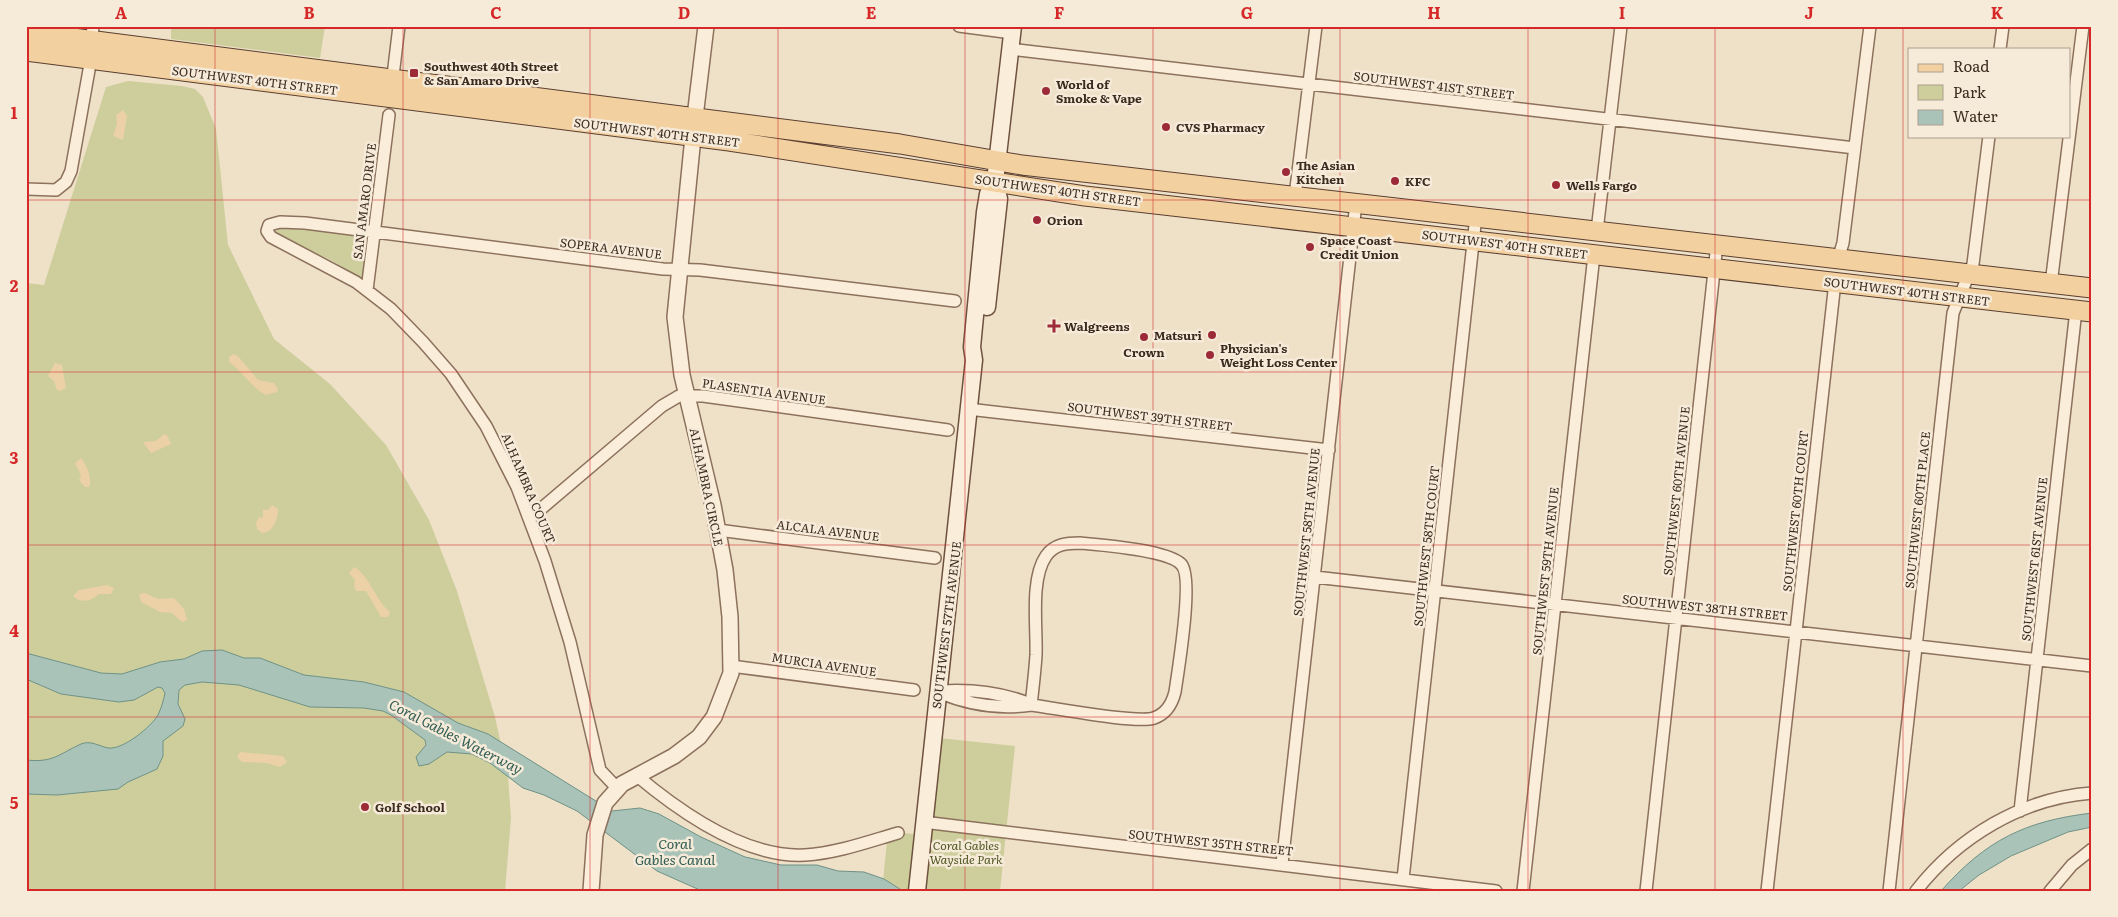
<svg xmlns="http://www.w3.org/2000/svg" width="2118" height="917" font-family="Literata,serif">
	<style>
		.green { fill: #cdce9b }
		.sand { fill: #ebd1a5 }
		.water { fill: #a9c3b9; stroke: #6f9286 }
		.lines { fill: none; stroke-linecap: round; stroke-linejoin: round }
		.minor-casing { stroke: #8c715c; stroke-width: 14 }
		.tertiary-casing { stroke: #8c715c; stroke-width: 18 }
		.secondary-casing { stroke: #6e523f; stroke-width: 19 }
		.primary-casing { stroke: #5a3f30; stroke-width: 21 }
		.minor { stroke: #faeedb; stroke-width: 11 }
		.tertiary { stroke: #faeedb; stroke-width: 15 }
		.secondary { stroke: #faeedb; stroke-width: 16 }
		.primary { stroke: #f2d0a0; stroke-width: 19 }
		.grid { fill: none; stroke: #d62828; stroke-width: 1; stroke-opacity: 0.55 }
		.poi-dot { fill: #9c2b37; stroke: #f6ead8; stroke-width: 2 }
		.labels { text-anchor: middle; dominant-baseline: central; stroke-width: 5; stroke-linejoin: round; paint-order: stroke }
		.poi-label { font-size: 12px; font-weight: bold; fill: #3c2b20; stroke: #f6ead8; text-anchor: start }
		.street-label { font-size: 12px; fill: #3c2b20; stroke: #f6ead8 }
		.park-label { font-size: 12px; font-style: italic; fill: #515926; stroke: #f6ead8 }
		.water-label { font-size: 14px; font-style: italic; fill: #2f5c54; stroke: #f6ead8 }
		.neatline { fill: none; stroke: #d62828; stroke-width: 2 }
		.grid-label { font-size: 16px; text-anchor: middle; font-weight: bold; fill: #d62828 }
	</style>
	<rect width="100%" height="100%" fill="#efe0c8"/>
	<!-- green -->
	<path class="green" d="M171,26H325L320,58L171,39Z
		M128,81L182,86L195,89L203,97L216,129L228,245L274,339L330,384L386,445L429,520L457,591L495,717L508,776L511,818L505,891H26V283L44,285L106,87Z
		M281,226L364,237L369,240L365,276L361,278L331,260L278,236L275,232Z
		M939,738L1015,746L1000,891H882L888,831L930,836Z"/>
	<!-- sand -->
	<path class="sand" d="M123,110L127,116L123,140L113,136L117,124L116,115Z
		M233,354L238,356L258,380L274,383L278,389L277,392L266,395C253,389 242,371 229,362V357Z
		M55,363L62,365L66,388L61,391L57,390L54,381L48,376Z
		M164,434L167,435L171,444L151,453L143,442L156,441Z
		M81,458C86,464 93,478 89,487H85L79,480L81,475L75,463Z
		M272,505L278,509C278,519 273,533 262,533L257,529L256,523L259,517L263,518V510H268Z
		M354,567C368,573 376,601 390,612L388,617H381L366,591H356L354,586L355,580L349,573Z
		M107,585L114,588L111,594H99C91,601 81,604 73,596L79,590Z
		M145,593L158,599L174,598L184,609L187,620L182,622L172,613L160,612L141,602L139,594Z
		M240,752L283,756L287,762L280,767L267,763L242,762L237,757Z"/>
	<!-- water -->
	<path class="water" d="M222,650L244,658H260L304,675L364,682L404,692L458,723L488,734L612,811L640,808L659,814L701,837L745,857L781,865H817L838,871L864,872L884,879L903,891H702L657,871L577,811L544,795L523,788L490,763L472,754L447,752L429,764L419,766L416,757L426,745L425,740L391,715L383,711L364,708L310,707L239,685L202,682L185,685L179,690L178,704L185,719L183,726L163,741V756L157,769L128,782L118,789L57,795L26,794V760C53,763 59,754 81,744C90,740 99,746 108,748C123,750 151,727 158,715C161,709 164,699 165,693L162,688L158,687L134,700L119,702L61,694L26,679V653L101,673L122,674L160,662L184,659L202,651Z
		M2092,813V827L2068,832L2011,856L1979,875L1959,891H1941C1986,840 2025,821 2092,813Z"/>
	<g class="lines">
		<!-- minor casing -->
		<g class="minor-casing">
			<path id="minor" d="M959,26L1012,33
				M1010,49L1855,148
				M2000,49L2003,26
				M392,84L399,26
				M26,189L56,190L66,182L71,171L89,70L93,26
				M1295,196L1316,26
				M1597,231L1621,26
				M1838,259L1843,243L1870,26
				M2051,284L2083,26
				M367,290L389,115
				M968,409L1329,450
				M529,519L662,406L679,396H703L948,430
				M718,530L935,558
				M1080,543C1102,545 1167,550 1181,564C1194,576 1178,671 1175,692C1172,704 1166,714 1154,718C1136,724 1055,708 1031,705C1033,688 1035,671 1036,655C1037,627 1030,579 1046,556C1054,544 1067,543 1080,543Z
				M1315,577L2092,666
				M731,666L914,690
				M940,691C971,689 1001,692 1030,704
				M938,692C969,705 998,710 1031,705
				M636,775C680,812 746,858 805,855C837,853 867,842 898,833
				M617,788L600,770L570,642L545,561L517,487L486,426L451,374L423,342L391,309L356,282L271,237L267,231L269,225L280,222L305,223L663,269L700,270L955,301
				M2020,811L2076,310
				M923,822L1496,891
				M1282,864L1356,203
				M1403,879L1476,216
				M1523,891L1594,255
				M1646,891L1717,244
				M1767,891L1835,282
				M1889,891L1953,313L1973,264L1989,136
				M1916,891C1958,837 2022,798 2092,793
				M2050,891L2072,865L2092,849"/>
		</g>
		<!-- tertiary casing -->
		<g class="tertiary-casing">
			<path id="tertiary" d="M591,891L595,835L605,803L622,784L674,756L699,737L714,717L731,673L730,617L725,570L713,505L682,375L675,317L695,117L706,26"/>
		</g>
		<!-- secondary casing -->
		<g class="secondary-casing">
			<path id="secondary" d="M987,307L999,199L995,181L1013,26
				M917,891L974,360L972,347L985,212L988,194L995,181"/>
		</g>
		<!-- primary casing -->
		<g class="primary-casing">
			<path id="primary" d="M26,32L900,144L1022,165L2092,288
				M26,51L729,141L1085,196L2092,312"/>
		</g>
		<!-- minor -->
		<use href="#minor" class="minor"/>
		<!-- tertiary -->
		<use href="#tertiary" class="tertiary"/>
		<!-- secondary -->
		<use href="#secondary" class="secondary"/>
		<!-- primary -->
		<use href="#primary" class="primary"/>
	</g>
	<!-- grid -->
	<path class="grid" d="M215,26V891M403,26V891M590,26V891M778,26V891M965,26V891M1153,26V891M1340,26V891M1528,26V891M1715,26V891M1903,26V891M26,200H2092M26,372H2092M26,545H2092M26,717H2092"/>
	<!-- markers -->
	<g class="poi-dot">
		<rect x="409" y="68" width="10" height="10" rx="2.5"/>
		<circle cx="1046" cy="91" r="5"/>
		<circle cx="1166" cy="127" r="5"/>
		<circle cx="1286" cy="172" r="5"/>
		<circle cx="1395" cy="181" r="5"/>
		<circle cx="1556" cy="185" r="5"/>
		<circle cx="1037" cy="220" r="5"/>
		<circle cx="1310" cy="247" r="5"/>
		<path d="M1051.5 318.5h5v5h5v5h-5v5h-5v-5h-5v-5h5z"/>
		<circle cx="1212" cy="335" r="5"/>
		<circle cx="1144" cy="337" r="5"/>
		<circle cx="1210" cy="355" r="5"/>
		<circle cx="365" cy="807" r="5"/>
	</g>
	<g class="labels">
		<!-- poi labels -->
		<g class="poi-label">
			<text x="424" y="66">Southwest 40th Street<tspan x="424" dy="14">&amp; San Amaro Drive</tspan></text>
			<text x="1056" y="84">World of<tspan x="1056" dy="14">Smoke &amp; Vape</tspan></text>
			<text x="1176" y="127">CVS Pharmacy</text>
			<text x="1296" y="165">The Asian<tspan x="1296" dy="14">Kitchen</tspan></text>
			<text x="1405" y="181">KFC</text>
			<text x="1566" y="185">Wells Fargo</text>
			<text x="1047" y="220">Orion</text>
			<text x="1320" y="240">Space Coast<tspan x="1320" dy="14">Credit Union</tspan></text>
			<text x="1064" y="326">Walgreens</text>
			<text x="1202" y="335" text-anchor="end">Matsuri</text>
			<text x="1220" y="348">Physician's<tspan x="1220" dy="14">Weight Loss Center</tspan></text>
			<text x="1144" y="352" text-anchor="middle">Crown</text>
			<text x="375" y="807">Golf School</text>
		</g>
		<!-- street labels -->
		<g class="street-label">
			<text transform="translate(255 80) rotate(7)">SOUTHWEST 40TH STREET</text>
			<text transform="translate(1434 85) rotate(7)">SOUTHWEST 41ST STREET</text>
			<text transform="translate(657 132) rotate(7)">SOUTHWEST 40TH STREET</text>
			<text transform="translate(1058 190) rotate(8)">SOUTHWEST 40TH STREET</text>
			<text transform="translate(364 201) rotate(-83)">SAN AMARO DRIVE</text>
			<text transform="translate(1505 244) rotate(7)">SOUTHWEST 40TH STREET</text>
			<text transform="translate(611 248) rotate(7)">SOPERA AVENUE</text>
			<text transform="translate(1907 291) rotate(7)">SOUTHWEST 40TH STREET</text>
			<text transform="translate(764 391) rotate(8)">PLASENTIA AVENUE</text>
			<text transform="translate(1150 416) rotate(7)">SOUTHWEST 39TH STREET</text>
			<text transform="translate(707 487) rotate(78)">ALHAMBRA CIRCLE</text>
			<text transform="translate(529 488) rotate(67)">ALHAMBRA COURT</text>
			<text transform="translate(1676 491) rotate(-84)">SOUTHWEST 60TH AVENUE</text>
			<text transform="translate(1917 510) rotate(-84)">SOUTHWEST 60TH PLACE</text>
			<text transform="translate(1795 511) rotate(-84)">SOUTHWEST 60TH COURT</text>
			<text transform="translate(828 530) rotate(7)">ALCALA AVENUE</text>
			<text transform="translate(1306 532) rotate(-84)">SOUTHWEST 58TH AVENUE</text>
			<text transform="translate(1426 546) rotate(-84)">SOUTHWEST 58TH COURT</text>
			<text transform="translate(2034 559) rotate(-84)">SOUTHWEST 61ST AVENUE</text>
			<text transform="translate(1545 571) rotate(-84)">SOUTHWEST 59TH AVENUE</text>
			<text transform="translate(1705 607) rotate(6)">SOUTHWEST 38TH STREET</text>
			<text transform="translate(946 625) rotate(-83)">SOUTHWEST 57TH AVENUE</text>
			<text transform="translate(824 664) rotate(8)">MURCIA AVENUE</text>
			<text transform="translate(1211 842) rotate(6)">SOUTHWEST 35TH STREET</text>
		</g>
		<!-- park labels -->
		<g class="park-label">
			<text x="966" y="845">Coral Gables<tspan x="966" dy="14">Wayside Park</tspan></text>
		</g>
		<!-- water labels -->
		<g class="water-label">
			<text transform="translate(456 736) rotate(27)">Coral Gables Waterway</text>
			<text x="675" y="843">Coral<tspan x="675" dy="16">Gables Canal</tspan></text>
		</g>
	</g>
	<!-- border -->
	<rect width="2118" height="917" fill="none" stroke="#f6ead8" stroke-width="55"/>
	<!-- legend -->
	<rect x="1908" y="48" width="162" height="90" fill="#f6ead8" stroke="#ac9e8e"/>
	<rect x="1918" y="64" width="25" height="8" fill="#f2d0a0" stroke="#ac9e8e"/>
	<text x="1953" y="72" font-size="15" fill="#3c2b20">Road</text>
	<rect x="1918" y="85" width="25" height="15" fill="#cdce9b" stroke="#ac9e8e"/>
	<text x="1953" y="98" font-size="15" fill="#3c2b20">Park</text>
	<rect x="1918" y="110" width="25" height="15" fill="#a9c3b9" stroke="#ac9e8e"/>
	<text x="1953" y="122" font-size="15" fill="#3c2b20">Water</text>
	<rect x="28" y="28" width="2062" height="862" class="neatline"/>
	<g class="grid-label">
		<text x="121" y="19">A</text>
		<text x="309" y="19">B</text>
		<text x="496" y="19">C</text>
		<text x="684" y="19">D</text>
		<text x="871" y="19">E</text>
		<text x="1059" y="19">F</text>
		<text x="1247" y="19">G</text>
		<text x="1434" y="19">H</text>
		<text x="1622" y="19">I</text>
		<text x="1809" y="19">J</text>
		<text x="1997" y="19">K</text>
		<text x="14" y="119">1</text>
		<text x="14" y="292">2</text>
		<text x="14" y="464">3</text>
		<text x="14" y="637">4</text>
		<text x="14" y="809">5</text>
	</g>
</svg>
